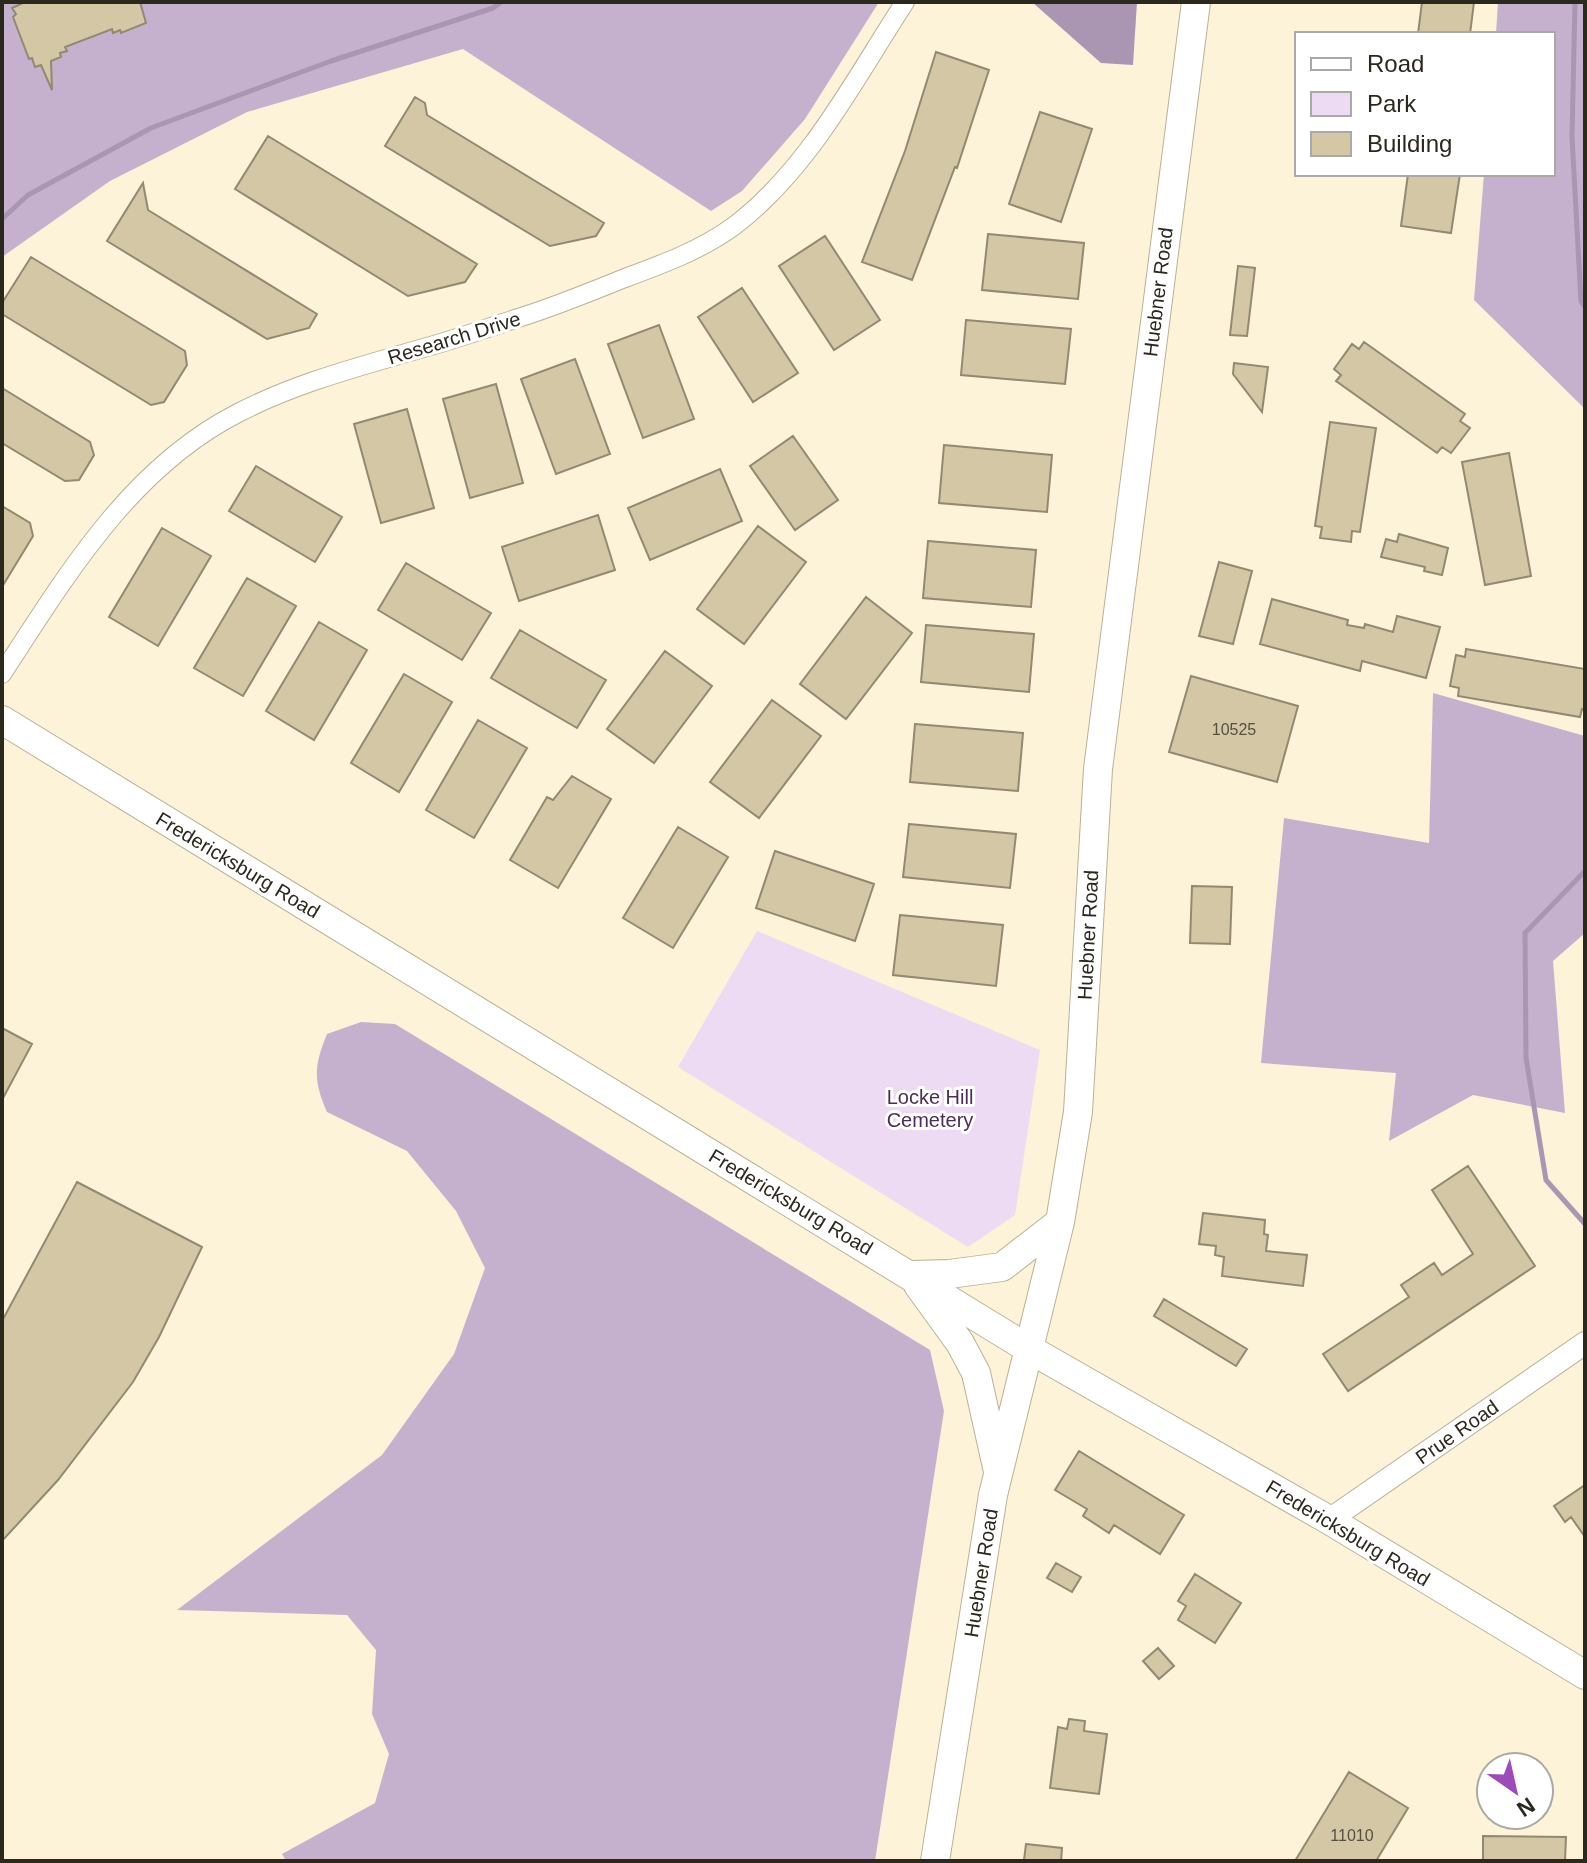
<svg xmlns="http://www.w3.org/2000/svg" width="1587" height="1863" font-family="Helvetica,sans-serif">
	<style>
		.green { fill: #eddbf4 }
		.forest { fill: #c5b1ce }
		.water { fill: #aa96b2 }
		.lines { fill: none; stroke-linecap: round; stroke-linejoin: round }
		.stream { stroke: #aa96b2; stroke-width: 5 }
		.building { fill: #d3c7a6; stroke: #928971; stroke-width: 2 }
		.minor-casing { stroke: #b9b097; stroke-width: 20 }
		.tertiary-casing { stroke: #b9b097; stroke-width: 24 }
		.primary-casing { stroke: #b9b097; stroke-width: 30 }
		.minor { stroke: #fff; stroke-width: 18 }
		.tertiary { stroke: #fff; stroke-width: 22 }
		.primary { stroke: #fff; stroke-width: 28 }
		.labels { text-anchor: middle; dominant-baseline: central; stroke-width: 6; stroke-linejoin: round; paint-order: stroke }
		.number-label { font-size: 16px; fill: #555040 }
		.street-label { font-size: 20px; fill: #2b281e; stroke: #fff }
		.park-label { font-size: 20px; fill: #4b2e56; stroke: #fff }
	</style>
	<rect width="100%" height="100%" fill="#fdf3d9"/>
	<!-- green -->
	<path class="green" d="M757,931L1040,1050L1015,1215L968,1247L678,1067Z"/>
	<!-- forest -->
	<path class="forest" d="M2,2H879L805,119L742,191L711,211L463,49L247,112L110,181L2,257Z
		M1498,2H1585V409L1474,300L1484,174H1553V34H1496Z
		M1433,693L1585,736V933L1553,961L1565,1113L1473,1095L1389,1141L1396,1073L1261,1063L1284,818L1429,843Z
		M361,1022L395,1024L930,1350L944,1411L875,1861H286L282,1854L375,1803L389,1754L372,1714L376,1650L347,1615L177,1610L382,1455L454,1354L485,1268L456,1211L407,1151L327,1112C313,1080 314,1066 327,1034Z"/>
	<!-- water -->
	<path class="water" d="M1032,2H1137L1133,65L1101,63Z"/>
	<g class="lines">
		<!-- stream -->
		<path class="stream" d="M1575,2L1572,137L1581,301L1585,307
			M2,219L28,195L151,128L331,61L493,8L501,2
			M1585,871L1525,933L1526,1058L1546,1180L1585,1224"/>
	</g>
	<!-- building -->
	<path class="building" d="M25,2H140L146,23L121,33L120,30L113,33L112,29L65,47L67,51L60,53L61,57L51,61L52,90L41,65L35,67L32,58L29,59L13,17L16,14L12,8Z
		M1422,2H1474L1470,34H1418Z
		M936,52L989,70L957,168L955,167L912,280L862,262L905,151Z
		M415,97L425,103L427,115L604,223L596,236L550,246L385,146Z
		M1040,112L1092,129L1061,222L1009,204Z
		M268,136L477,264L465,282L408,296L235,189Z
		M1408,174H1460L1451,233L1401,226Z
		M143,183L148,210L317,314L309,328L267,339L107,241Z
		M988,234L1084,243L1078,299L982,290Z
		M825,236L880,320L834,350L779,266Z
		M31,257L185,351L187,365L164,402L151,405L2,314V303Z
		M1238,266L1255,268L1247,336L1230,335Z
		M742,288L798,373L753,402L698,317Z
		M966,320L1071,329L1065,384L961,375Z
		M659,325L694,419L643,438L608,344Z
		M1364,342L1465,414L1460,421L1470,428L1451,453L1442,447L1437,453L1336,381L1341,375L1334,369L1352,344L1359,349Z
		M575,359L610,454L556,474L521,379Z
		M1234,363L1268,367L1262,412L1233,374Z
		M496,384L523,483L470,498L443,399Z
		M2,388L90,442L94,455L79,480L65,481L2,443Z
		M407,409L434,508L381,523L354,424Z
		M1330,422L1376,428L1360,532L1352,531L1351,542L1320,538L1322,527L1315,526Z
		M793,436L838,500L795,530L750,466Z
		M944,445L1052,455L1047,512L939,503Z
		M1509,453L1531,576L1485,585L1462,462Z
		M256,466L342,517L315,562L229,511Z
		M720,469L742,521L650,560L628,508Z
		M2,506L30,523L33,536L2,587Z
		M598,515L615,570L519,601L502,547Z
		M758,526L806,562L744,644L697,609Z
		M162,528L211,556L158,646L109,617Z
		M1399,534L1448,548L1442,575L1424,571L1425,567L1381,557L1386,539L1397,542Z
		M928,541L1036,550L1031,607L923,598Z
		M1219,562L1252,571L1233,644L1199,636Z
		M406,563L491,613L462,660L378,610Z
		M247,578L296,606L243,696L194,668Z
		M866,597L912,633L846,719L800,684Z
		M1272,599L1348,620L1347,625L1364,628L1365,624L1393,632L1397,616L1440,627L1426,678L1362,661L1360,671L1260,644Z
		M319,622L367,650L314,740L266,711Z
		M926,625L1034,634L1029,692L921,682Z
		M520,630L606,680L577,728L491,678Z
		M1466,649L1585,669V710L1582,709L1580,717L1458,696L1459,688L1450,686L1456,655L1465,657Z
		M665,651L712,686L654,763L607,729Z
		M404,674L452,702L399,792L351,763Z
		M1191,676L1298,706L1277,782L1169,752Z
		M772,700L821,736L759,818L710,782Z
		M478,720L527,748L474,838L426,810Z
		M915,724L1023,733L1018,791L910,782Z
		M572,776L611,799L558,888L510,860L547,797L553,800Z
		M909,824L1016,834L1010,888L903,877Z
		M678,827L728,857L673,948L623,918Z
		M775,851L874,884L855,941L756,908Z
		M1192,886L1232,887L1230,944L1190,943Z
		M900,915L1003,925L996,986L893,975Z
		M2,1028L32,1044L2,1100Z
		M1468,1166L1535,1266L1348,1391L1323,1354L1409,1297L1401,1285L1434,1263L1442,1275L1473,1254L1432,1190Z
		M77,1182L202,1247L159,1337L133,1382L58,1480L2,1541V1321Z
		M1203,1213L1265,1220L1264,1234L1268,1235L1266,1251L1307,1255L1303,1286L1222,1276L1224,1257L1215,1255L1216,1246L1199,1244Z
		M1164,1299L1247,1349L1236,1366L1154,1316Z
		M1079,1451L1184,1515L1160,1554L1114,1525L1109,1533L1083,1516L1087,1509L1055,1490Z
		M1585,1485V1537L1571,1517L1565,1522L1554,1506Z
		M1056,1563L1081,1577L1072,1592L1047,1578Z
		M1195,1574L1241,1603L1215,1643L1178,1620L1186,1606L1178,1601Z
		M1158,1648L1174,1666L1159,1679L1143,1661Z
		M1069,1719L1085,1721L1084,1731L1107,1734L1099,1794L1050,1788L1058,1727L1067,1729Z
		M1349,1772L1408,1808L1376,1861H1295Z
		M1483,1836L1566,1837L1565,1861H1483Z
		M1026,1844L1062,1848L1061,1861L1024,1860Z"/>
	<g class="lines">
		<!-- minor casing -->
		<g class="minor-casing">
			<path id="minor" d="M2,674C66,576 130,468 238,413C296,383 358,367 420,349C453,340 485,329 518,318C554,307 590,292 625,278C663,264 701,250 734,226C809,169 854,80 905,2"/>
		</g>
		<!-- tertiary casing -->
		<g class="tertiary-casing">
			<path id="tertiary" d="M1329,1520L1585,1343"/>
		</g>
		<!-- primary casing -->
		<g class="primary-casing">
			<path id="primary" d="M2,720L1029,1349L1329,1520L1585,1675
				M911,1275L949,1274L1002,1267L1060,1222
				M918,1285L960,1343L976,1373L997,1467
				M935,1861L993,1495L1060,1222L1078,1112L1098,769L1196,2"/>
		</g>
		<!-- minor -->
		<use href="#minor" class="minor"/>
		<!-- tertiary -->
		<use href="#tertiary" class="tertiary"/>
		<!-- primary -->
		<use href="#primary" class="primary"/>
	</g>
	<g class="labels">
		<!-- number labels -->
		<g class="number-label">
			<text x="1234" y="729">10525</text>
			<text x="1352" y="1835">11010</text>
		</g>
		<!-- street labels -->
		<g class="street-label">
			<text transform="translate(1158 292) rotate(-83)">Huebner Road</text>
			<text transform="translate(454 338) rotate(-17)">Research Drive</text>
			<text transform="translate(238 865) rotate(31)">Fredericksburg Road</text>
			<text transform="translate(1088 935) rotate(-87)">Huebner Road</text>
			<text transform="translate(791 1202) rotate(31)">Fredericksburg Road</text>
			<text transform="translate(1457 1432) rotate(-35)">Prue Road</text>
			<text transform="translate(1348 1533) rotate(31)">Fredericksburg Road</text>
			<text transform="translate(981 1573) rotate(-81)">Huebner Road</text>
		</g>
		<!-- park labels -->
		<g class="park-label">
			<text x="930" y="1097">Locke Hill<tspan x="930" dy="23">Cemetery</tspan></text>
		</g>
	</g>
	<!-- border -->
	<rect width="1587" height="1863" fill="none" stroke="#2b281e" stroke-width="8"/>
	<!-- legend -->
	<rect x="1295" y="32" width="260" height="144" fill="#ffffff" stroke="#aaa9a5" stroke-width="2"/>
	<rect x="1311" y="58" width="40" height="12" fill="#ffffff" stroke="#aaa9a5" stroke-width="2"/>
	<text x="1367" y="72" font-size="24" fill="#2b281e">Road</text>
	<rect x="1311" y="92" width="40" height="24" fill="#eddbf4" stroke="#aaa9a5" stroke-width="2"/>
	<text x="1367" y="112" font-size="24" fill="#2b281e">Park</text>
	<rect x="1311" y="132" width="40" height="24" fill="#d3c7a6" stroke="#aaa9a5" stroke-width="2"/>
	<text x="1367" y="152" font-size="24" fill="#2b281e">Building</text>
	<!-- north arrow -->
	<g transform="translate(1515 1791) rotate(146)"><circle r="38" fill="#ffffff" stroke="#aaa9a5" stroke-width="2"/>
	<path d="M0-6L14 30L0 20L-14 30Z" fill="#9d4bbb"/>
	<text y="-12" font-size="22" font-weight="bold" text-anchor="middle" fill="#2b281e">N</text>
	</g>
</svg>
